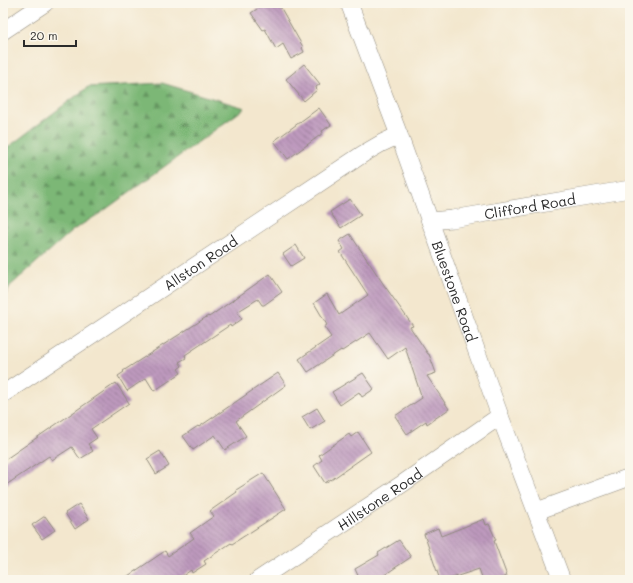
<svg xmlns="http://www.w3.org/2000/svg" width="633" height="583" font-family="Mali,sans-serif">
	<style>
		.forest { fill: url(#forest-firs); stroke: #537150 }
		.building { fill: url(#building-back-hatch) }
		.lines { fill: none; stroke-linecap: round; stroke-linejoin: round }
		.street-casing { stroke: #8f897c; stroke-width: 18 }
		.street { stroke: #fff; stroke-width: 17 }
		.labels { text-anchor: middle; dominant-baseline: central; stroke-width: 4; stroke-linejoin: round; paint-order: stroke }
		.street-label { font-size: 14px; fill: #2b2b2b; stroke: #fbf7ec }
	</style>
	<defs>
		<pattern id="forest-firs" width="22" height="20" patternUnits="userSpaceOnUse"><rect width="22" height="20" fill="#7bb776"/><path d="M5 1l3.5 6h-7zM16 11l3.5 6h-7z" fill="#659561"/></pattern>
		<pattern id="building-back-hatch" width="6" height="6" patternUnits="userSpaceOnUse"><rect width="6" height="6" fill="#bd99bd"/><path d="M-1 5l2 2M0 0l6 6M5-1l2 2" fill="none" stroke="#9a7d9a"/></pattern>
	</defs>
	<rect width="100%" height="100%" fill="#fbf7ec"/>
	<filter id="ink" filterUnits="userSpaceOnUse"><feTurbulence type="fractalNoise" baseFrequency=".025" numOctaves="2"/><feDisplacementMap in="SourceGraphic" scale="8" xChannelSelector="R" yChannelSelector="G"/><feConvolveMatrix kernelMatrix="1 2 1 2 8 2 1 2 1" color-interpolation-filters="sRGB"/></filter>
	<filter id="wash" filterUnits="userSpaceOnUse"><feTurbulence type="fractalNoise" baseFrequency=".012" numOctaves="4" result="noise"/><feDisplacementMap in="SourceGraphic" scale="16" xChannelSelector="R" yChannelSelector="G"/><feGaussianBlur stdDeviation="0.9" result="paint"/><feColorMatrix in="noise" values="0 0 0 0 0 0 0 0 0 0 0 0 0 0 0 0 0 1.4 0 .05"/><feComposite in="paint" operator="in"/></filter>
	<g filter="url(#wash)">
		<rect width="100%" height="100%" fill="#f3e7ce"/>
		<!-- forest -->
		<path class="forest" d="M162,83L245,108L102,212L73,230L10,286L3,300V151L88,87Z"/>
		<g id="blocks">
			<!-- building -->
			<path class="building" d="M266,3H278L303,47L302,48L304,52L291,59L283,44L276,49L265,29L263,30L251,13Z
				M304,64L320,84L316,87L317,90L304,101L286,79Z
				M319,108L331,125L322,131L323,133L288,159L274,141Z
				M350,199L361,215L341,228L330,212Z
				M350,234L384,285L413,326L410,327L428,354H429L436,373L427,376L449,409L427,424L426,421L407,434L395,416L422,398L405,347L388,359L370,333L342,351L341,350L308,372L299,359L331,337L324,327L327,325L314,303L327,294L339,315L368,295L340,252L344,249L339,241Z
				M296,245L304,258L291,266L283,254Z
				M270,274L282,292L264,305H262L258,299L237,312L242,319L231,327L230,325L185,355L186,358L179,362L182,366L178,369L181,373L154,391L146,378L127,391L118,376L124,372L123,371L208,316L209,317Z
				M278,373L286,385L236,421L246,436L225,450L215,435L193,450L183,436L198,426L199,427Z
				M363,373L374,389L362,397L359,392L340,405L332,392Z
				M116,383L129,403L91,429L97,438L88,444L93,451L80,459L72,447L52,460L49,456L3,487V461Z
				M317,408L325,421L310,430L302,417Z
				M358,432L371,452L331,480V479L325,483L314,466L322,460L319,455L349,434L351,437Z
				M160,451L169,466L156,474L147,459Z
				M263,473L286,509L232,544L231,543L204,561L206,564L192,573L191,570L177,580H122L165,551L168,556L194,538L190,533L214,516L210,511L237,492L236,490Z
				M79,504L89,519L75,529L65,513Z
				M45,516L55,530L42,539L32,525Z
				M484,519L486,525L489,524L496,540L494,541L507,576L496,580H483L479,569L446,580H440L424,534L438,528L441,536Z
				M399,540L411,557L377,580H360L355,569L379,555L378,553Z"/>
		</g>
	</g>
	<g filter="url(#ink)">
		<use href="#blocks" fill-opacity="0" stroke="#8f897c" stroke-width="1"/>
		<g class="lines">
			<!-- street casing -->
			<g class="street-casing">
				<g id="street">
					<path id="s1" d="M349,3L399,135L500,416L562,580"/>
					<path d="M3,31L45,3"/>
					<path id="s2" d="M430,221L452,219L630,189"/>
					<path id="s3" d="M3,394L363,154L382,143L399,135"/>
					<path d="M537,511L630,477"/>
					<path id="s4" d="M258,580L402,484L500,416"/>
				</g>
			</g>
			<!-- street -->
			<use href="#street" class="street"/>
		</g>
	</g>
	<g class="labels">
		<!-- street labels -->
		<g class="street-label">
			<text stroke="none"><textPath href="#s2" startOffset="101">Clifford Road</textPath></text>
			<text stroke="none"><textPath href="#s3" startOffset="237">Allston Road</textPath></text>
			<text stroke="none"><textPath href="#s1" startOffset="307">Bluestone Road</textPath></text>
			<text stroke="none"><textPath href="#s4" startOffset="146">Hillstone Road</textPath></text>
		</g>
	</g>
	<!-- margin -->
	<rect width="633" height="583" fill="none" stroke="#fbf7ec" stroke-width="16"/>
	<!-- scale -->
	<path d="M24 40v6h52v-6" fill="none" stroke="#2b2b2b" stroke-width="2"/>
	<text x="30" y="40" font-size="12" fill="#2b2b2b" stroke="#fbf7ec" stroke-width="3" paint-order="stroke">20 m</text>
</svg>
